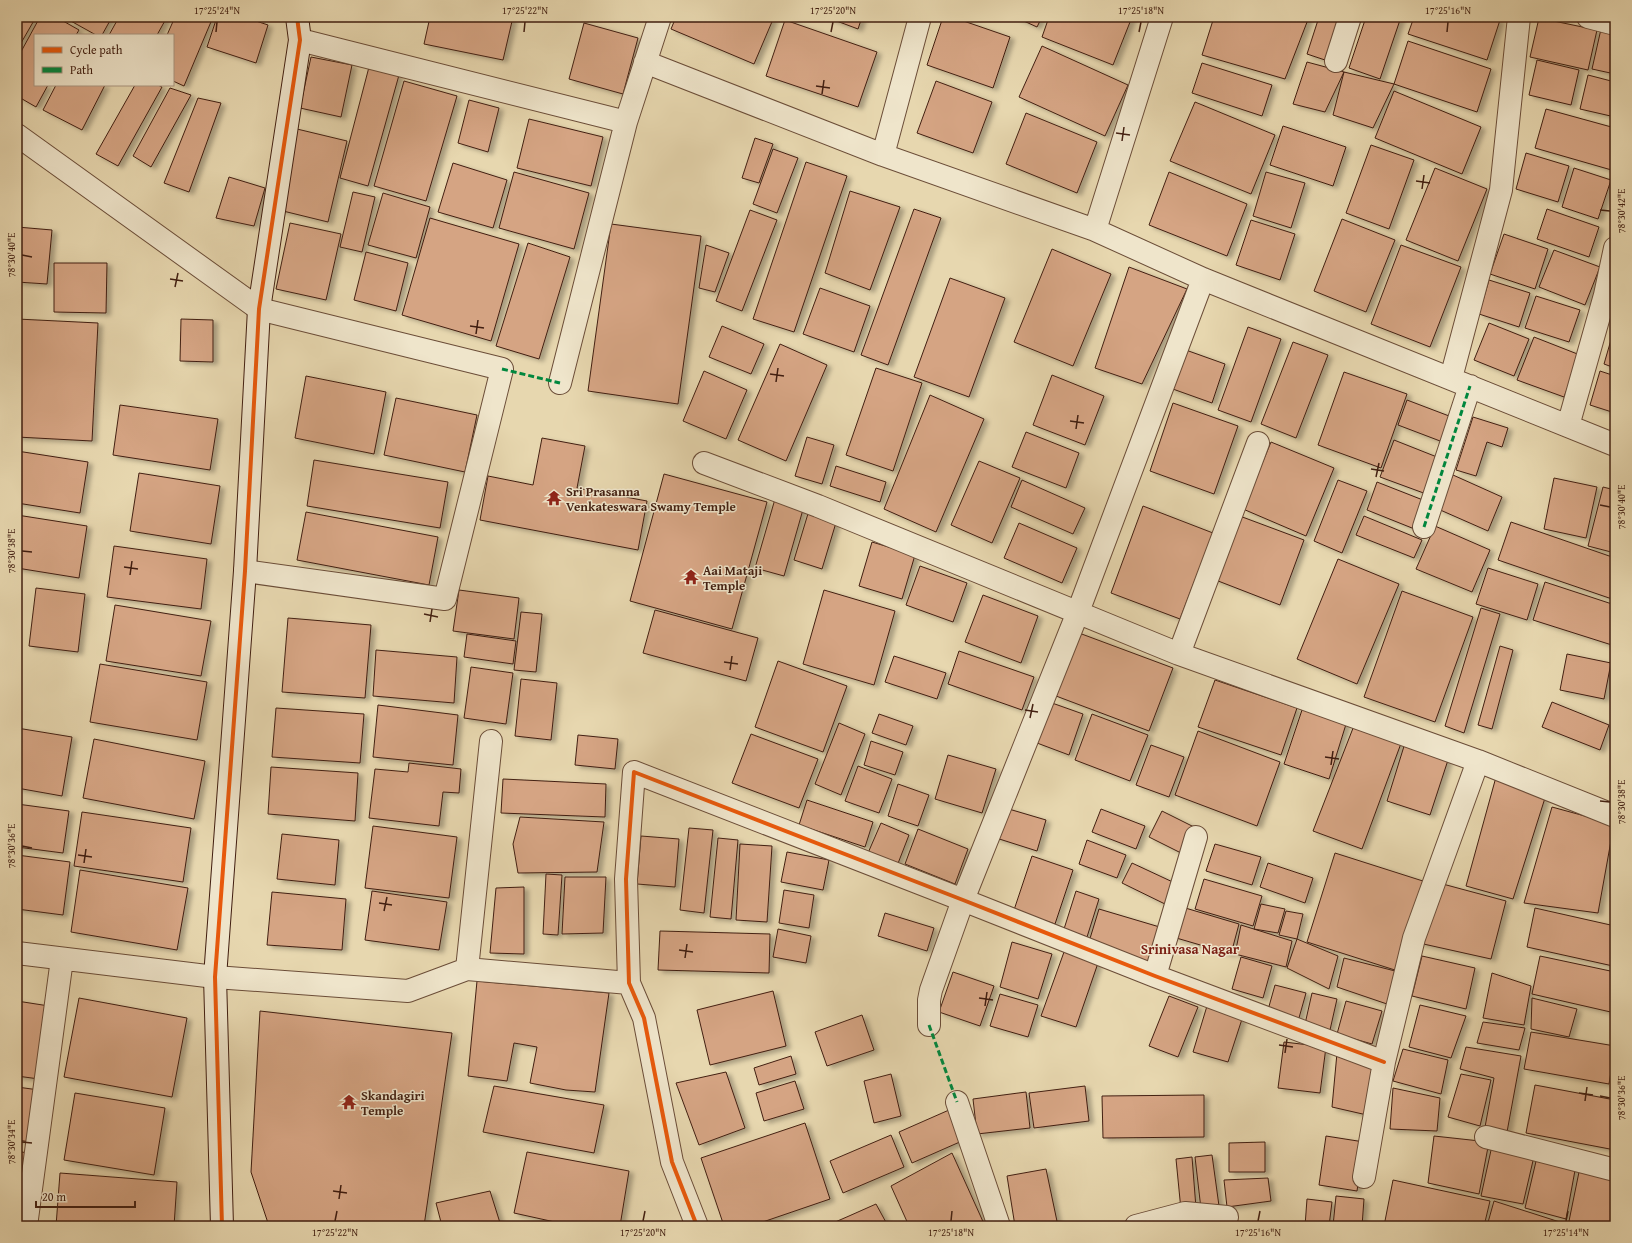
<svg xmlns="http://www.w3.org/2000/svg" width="1632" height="1243" font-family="'Gentium Book Plus',serif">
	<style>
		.building { fill: #d5a483; stroke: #421f11; filter: url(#shadow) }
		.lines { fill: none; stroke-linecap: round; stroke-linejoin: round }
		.street-casing { stroke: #6b4d38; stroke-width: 24 }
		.secondary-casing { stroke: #421f11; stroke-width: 24 }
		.street { stroke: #efe5cb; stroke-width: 22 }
		.secondary { stroke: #efe5cb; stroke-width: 22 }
		.quiet { stroke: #00873e; stroke-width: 3; stroke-dasharray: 6 3; stroke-linecap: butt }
		.cycleway-casing { stroke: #efe5cb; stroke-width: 6 }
		.cycleway { stroke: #e8590c; stroke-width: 4 }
		.ticks { fill: none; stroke: #421f11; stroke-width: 1.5 }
		.labels { text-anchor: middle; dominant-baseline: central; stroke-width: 3; stroke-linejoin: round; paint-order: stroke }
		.poi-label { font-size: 13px; font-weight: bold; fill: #421f11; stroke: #efe5cb; text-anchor: start }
		.neighbourhood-label { font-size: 14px; font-weight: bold; fill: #7a1f14; stroke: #efe5cb }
		.neatline { fill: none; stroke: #421f11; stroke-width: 1.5 }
		.ticks-label { font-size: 10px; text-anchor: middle; fill: #421f11 }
	</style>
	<defs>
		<filter id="shadow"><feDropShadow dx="4.5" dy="2.5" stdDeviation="2" flood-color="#0004"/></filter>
	</defs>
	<rect width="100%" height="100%" fill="#e7d7af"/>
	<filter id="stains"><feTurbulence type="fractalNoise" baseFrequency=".005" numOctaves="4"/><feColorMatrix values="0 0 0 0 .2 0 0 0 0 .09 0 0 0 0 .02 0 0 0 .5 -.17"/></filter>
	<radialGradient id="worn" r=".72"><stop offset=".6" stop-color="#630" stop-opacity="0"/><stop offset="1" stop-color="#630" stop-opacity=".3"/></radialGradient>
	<!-- building -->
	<path class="building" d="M17,17H36L17,50Z
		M40,17H56L79,30L76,35H35V85H48L36,107L17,96V59Z
		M71,17H112L102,35H96L69,20Z
		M119,17H167L157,35H109Z
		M175,17H213L184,86L173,81V35H167Z
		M217,17H244L268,25L256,63L207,47Z
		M430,17H513L503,60L424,44Z
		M676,17H774L754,64L671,29Z
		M826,17H862L858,29Z
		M943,17H952L1010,37L993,88L927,65Z
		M1015,17H1042L1037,27Z
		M1049,17H1132L1113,65L1042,37Z
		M1214,17H1309L1285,79L1202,55Z
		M1319,17H1346L1331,62L1307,54Z
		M1366,17H1401L1380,79L1349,68Z
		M1414,17H1490L1500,20L1487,60L1408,34Z
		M1539,18L1597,30L1588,70L1530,57Z
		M785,20L877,52L858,107L766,76Z
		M584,23L638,38L623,94L569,79Z
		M1601,29L1615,33V74L1592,69Z
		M1408,41L1491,69L1477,112L1394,84Z
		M1042,46L1128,85L1105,136L1019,97Z
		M311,57L352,65L341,117L300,108Z
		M1537,60L1579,70L1571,105L1529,95Z
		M1307,62L1344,72L1325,112L1293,104Z
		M1202,63L1272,85L1262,116L1192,93Z
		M369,67L399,75L368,186L340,178Z
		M1344,72L1394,84L1373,128L1333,115Z
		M1588,75L1615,82V117L1580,109Z
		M404,81L457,96L426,201L374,186Z
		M936,81L992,102L973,153L917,133Z
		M56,85H105L82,130L43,110Z
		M135,85H158L162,87L118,166L96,154Z
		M170,88L191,95L151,167L133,156Z
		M1394,91L1481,127L1462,174L1375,138Z
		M198,98L221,103L189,192L164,183Z
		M469,100L499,108L488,152L458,143Z
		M1195,102L1275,135L1251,194L1170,161Z
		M1546,109L1615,128V171L1535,148Z
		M1026,113L1097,142L1077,193L1006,164Z
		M529,119L603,137L591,186L517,168Z
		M1283,126L1346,147L1333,186L1270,165Z
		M297,129L347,141L328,222L279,210Z
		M755,138L773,144L759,183L742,178Z
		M1371,145L1414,160L1389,229L1346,213Z
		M773,149L798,158L777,213L753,204Z
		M1526,153L1569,166L1558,202L1516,189Z
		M806,162L847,176L794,332L753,319Z
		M453,163L507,180L493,228L438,212Z
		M1435,168L1487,189L1458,261L1406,240Z
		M1574,168L1611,180L1598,219L1562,207Z
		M514,172L589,193L574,249L499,228Z
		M1169,172L1247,204L1227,256L1149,225Z
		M1266,172L1305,183L1291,228L1253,216Z
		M229,177L265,188L254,226L216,218Z
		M850,191L900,207L870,290L825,273Z
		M353,192L375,197L362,252L340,247Z
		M383,193L430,207L416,258L368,245Z
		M914,209L941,218L888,365L861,355Z
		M1547,209L1599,227L1589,257L1537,239Z
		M750,210L777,220L742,311L716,301Z
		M430,218L519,244L491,341L402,315Z
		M1342,219L1395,240L1366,312L1314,291Z
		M1251,220L1295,234L1280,280L1236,265Z
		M290,223L341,234L326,300L276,289Z
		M611,224L701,236L678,404L588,391Z
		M17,227L52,230L47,284L17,282Z
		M1504,234L1548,249L1535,289L1490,274Z
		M528,243L570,257L539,359L496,346Z
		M706,245L729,253L715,292L699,288Z
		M1401,245L1461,267L1430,347L1371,324Z
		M1052,249L1111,274L1073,366L1014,342Z
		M1554,250L1600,267L1585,305L1539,287Z
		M366,252L408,263L396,311L354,300Z
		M54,263H107L106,313L54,312Z
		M1129,267L1187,289L1142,384L1095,368Z
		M950,278L1005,298L969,397L914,377Z
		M1489,280L1530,293L1519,327L1479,314Z
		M820,288L870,306L854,352L803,334Z
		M1536,296L1580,310L1569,342L1525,328Z
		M17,319L98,323L92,441L17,437Z
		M181,319L213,320V362L180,361Z
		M1489,323L1529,339L1514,376L1474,360Z
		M722,326L764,344L751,374L709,357Z
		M1615,326V368L1604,364Z
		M1248,327L1281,339L1251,422L1218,410Z
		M1534,337L1580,355L1564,397L1517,380Z
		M1293,342L1328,355L1296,438L1261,424Z
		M780,344L827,365L786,461L738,440Z
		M1183,349L1225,364L1212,403L1170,388Z
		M876,368L922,383L893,471L846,455Z
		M704,371L747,390L726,439L683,421Z
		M1600,371L1615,376V413L1590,405Z
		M1344,372L1407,394L1381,468L1318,445Z
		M1052,375L1104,396L1085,445L1033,425Z
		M306,376L386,392L374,454L295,438Z
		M930,395L984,419L936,532L884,509Z
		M396,398L477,415L465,472L384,455Z
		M1407,400L1457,419L1448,444L1398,425Z
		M1173,403L1238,426L1214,494L1150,471Z
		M120,405L218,419L210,470L113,455Z
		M1473,417L1508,428L1502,447L1487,442L1476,476L1456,470Z
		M1026,432L1079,453L1066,488L1012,467Z
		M807,437L834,445L822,484L795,476Z
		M542,438L585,446L577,488L647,501L638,550L480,520L488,476L533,485Z
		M1394,440L1442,459L1429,495L1380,477Z
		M1271,442L1334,468L1306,536L1243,509Z
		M17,451L88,462L80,513L17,503Z
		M314,460L448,482L440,528L307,506Z
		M979,461L1020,478L992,543L951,525Z
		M836,466L886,482L880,502L830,486Z
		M139,473L220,486L211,544L130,531Z
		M664,474L767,502L732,629L630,601Z
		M1453,475L1502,497L1488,531L1438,509Z
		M1554,478L1597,487L1586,538L1544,529Z
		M1022,480L1085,508L1073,534L1011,507Z
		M1338,480L1367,491L1342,553L1314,541Z
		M1377,482L1428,502L1417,530L1367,510Z
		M1603,487L1615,490V553L1588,546Z
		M775,499L804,506L784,576L755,568Z
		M1143,506L1213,533L1180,619L1111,593Z
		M810,507L838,516L822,569L794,560Z
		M306,512L438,537L429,585L297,560Z
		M17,515L87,526L79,578L17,568Z
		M1237,515L1304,540L1280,605L1213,579Z
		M1364,516L1422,540L1414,558L1356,535Z
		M1511,522L1615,558V600L1498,560Z
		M1019,523L1077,548L1062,583L1004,558Z
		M1435,526L1490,550L1472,592L1416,569Z
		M872,542L915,555L902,599L859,586Z
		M114,546L207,559L201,609L107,597Z
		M1338,559L1399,584L1357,684L1297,659Z
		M920,566L967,583L953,622L906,605Z
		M1488,568L1538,584L1527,620L1476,604Z
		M1545,582L1615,605V646L1533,620Z
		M36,588L85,594L78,652L29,646Z
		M459,590L519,598L514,639L453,631Z
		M824,590L895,611L874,685L803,664Z
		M1402,591L1473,617L1435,722L1364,697Z
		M983,595L1038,616L1021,663L965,642Z
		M115,605L211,621L201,676L106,661Z
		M1481,608L1500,614L1464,733L1445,726Z
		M655,610L758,638L746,681L643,653Z
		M521,612L542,614L536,672L514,670Z
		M288,618L371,625L365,698L282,692Z
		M1079,633L1173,668L1149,731L1056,696Z
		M467,634L516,641L513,664L464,657Z
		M1500,646L1513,650L1492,729L1478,725Z
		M376,650L457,657L454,703L373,696Z
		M959,651L1034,677L1022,710L948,684Z
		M1567,654L1611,663L1604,699L1560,690Z
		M894,656L946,673L937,699L885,682Z
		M778,661L847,686L823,752L755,727Z
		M100,664L207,682L197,740L90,722Z
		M471,667L513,673L506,724L464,718Z
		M521,679L557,683L551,740L515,736Z
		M1215,680L1297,708L1281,755L1198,727Z
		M1552,702L1609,725L1600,750L1542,727Z
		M1052,703L1083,714L1069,755L1037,743Z
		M378,705L458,715L453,765L373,757Z
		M1303,707L1347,721L1329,779L1284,764Z
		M276,708L364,714L360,763L272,757Z
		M879,714L913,726L906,745L872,733Z
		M1092,714L1148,735L1130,781L1075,760Z
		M839,723L865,734L841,795L815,784Z
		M1355,723L1403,738L1362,849L1313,831Z
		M17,728L72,737L62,796L17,788Z
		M1198,731L1280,762L1257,826L1175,795Z
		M751,734L818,759L799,808L732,783Z
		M578,735L618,739L615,769L575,765Z
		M94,739L205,761L194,819L83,798Z
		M871,741L903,752L895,775L864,765Z
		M1405,743L1449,757L1430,815L1387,801Z
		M1151,745L1184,757L1169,797L1136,785Z
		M948,755L996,769L982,813L935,799Z
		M409,763L461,769L459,793L443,792L439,826L369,818L375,769L408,772Z
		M858,766L892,779L879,813L845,801Z
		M271,767L358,773L355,821L268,814Z
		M1496,777L1545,798L1513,899L1466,886Z
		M503,779L606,784L605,817L501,813Z
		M898,784L929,795L918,826L888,816Z
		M807,800L873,822L865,847L799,825Z
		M17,804L69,811L63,853L17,847Z
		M1002,807L1046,820L1037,851L993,837Z
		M1552,807L1614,824L1598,913L1524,903Z
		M1101,809L1145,826L1136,849L1092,832Z
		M1162,811L1198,829L1185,855L1149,837Z
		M82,812L191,828L183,882L74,866Z
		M520,817L604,822L597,872L518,873L513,844Z
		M881,823L909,835L897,866L868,853Z
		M373,826L457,837L449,898L365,888Z
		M689,828L713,830L704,913L680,910Z
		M918,829L968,849L955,884L905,864Z
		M282,834L339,840L335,885L277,879Z
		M641,836L679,839L675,887L637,884Z
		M718,838L738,840L731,919L710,917Z
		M1087,840L1126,855L1117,878L1079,864Z
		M740,844L772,846L767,922L736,920Z
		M1215,844L1261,857L1252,885L1206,871Z
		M787,852L829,860L823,890L781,882Z
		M1335,853L1426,882L1398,971L1307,942Z
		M17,855L70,862L63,915L17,909Z
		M1032,856L1073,870L1055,924L1014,910Z
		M1132,863L1177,884L1167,905L1122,883Z
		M1268,863L1313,878L1305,903L1260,887Z
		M80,870L188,888L177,950L71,932Z
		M546,874L562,875L558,935L543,934Z
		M565,877H606L603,933L562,934Z
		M1204,879L1262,896L1253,926L1195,909Z
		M1439,883L1506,901L1491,959L1419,943Z
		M524,887V954L490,953L496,888Z
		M784,890L814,895L809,928L779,923Z
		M372,891L447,902L439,950L365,940Z
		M1076,891L1099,899L1087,937L1064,929Z
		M272,892L346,899L342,950L267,945Z
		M1261,904L1285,909L1278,933L1254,929Z
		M1182,907L1239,924L1231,954L1173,937Z
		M1535,908L1615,926V954L1613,966L1527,947Z
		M1099,909L1163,928L1152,964L1088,945Z
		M1286,911L1303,914L1297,939L1279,935Z
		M885,913L934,928L927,951L878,936Z
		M1241,925L1292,941L1286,967L1235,954Z
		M778,929L811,936L806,963L773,957Z
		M660,931L770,934L769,973L658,970Z
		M1297,939L1338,956L1329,989L1287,968Z
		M1012,942L1052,954L1038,999L1000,987Z
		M1064,952L1098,963L1076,1027L1041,1016Z
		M1422,956L1475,968L1466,1009L1412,996Z
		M1540,956L1615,972V1013L1532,994Z
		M1241,957L1272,966L1263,998L1232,989Z
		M1344,958L1399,972L1390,1005L1337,987Z
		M953,972L994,986L980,1026L939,1012Z
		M1492,973L1531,986L1524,1025L1483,1018Z
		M477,981L609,993L595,1092L566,1090L530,1083L537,1047L514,1043L507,1081L468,1076Z
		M1275,985L1306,993L1297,1025L1266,1017Z
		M773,991L786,1046L710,1065L697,1010Z
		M1312,993L1337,999L1330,1030L1305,1024Z
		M1000,994L1038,1005L1028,1037L990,1026Z
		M1169,996L1198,1007L1178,1057L1149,1046Z
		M79,998L187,1018L172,1097L64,1077Z
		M1532,998L1577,1009L1569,1037L1531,1029Z
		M17,1001L49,1006L39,1079L17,1076Z
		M1346,1001L1382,1011L1372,1044L1337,1034Z
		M1420,1005L1466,1016L1451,1058L1409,1047Z
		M1207,1006L1243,1016L1228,1062L1193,1052Z
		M260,1011L452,1033L424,1226H269L251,1172Z
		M862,1015L874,1050L827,1066L815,1032Z
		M1483,1022L1525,1028L1519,1050L1477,1043Z
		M1531,1032L1615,1046L1609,1084L1524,1069Z
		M1284,1042L1326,1047L1320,1093L1278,1088Z
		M1466,1047L1521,1056L1507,1132L1485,1127L1494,1078L1460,1069Z
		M1403,1049L1448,1060L1441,1094L1393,1081Z
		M1337,1053L1377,1066L1367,1115L1332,1107Z
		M791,1056L796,1074L759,1085L754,1068Z
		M726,1072L745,1128L699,1145L676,1083Z
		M891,1074L901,1116L874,1123L864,1081Z
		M1461,1074L1491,1080L1480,1126L1448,1117Z
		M795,1081L804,1109L764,1121L756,1093Z
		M1535,1085L1615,1100V1150L1526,1133Z
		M494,1086L604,1105L594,1153L483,1132Z
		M1085,1086L1089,1121L1034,1128L1029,1093Z
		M17,1087L39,1090L31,1142L17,1140Z
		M1393,1088L1440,1098L1437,1131L1390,1129Z
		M1026,1092L1030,1128L977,1134L973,1099Z
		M75,1093L165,1108L154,1175L64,1160Z
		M1204,1095V1137L1103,1138L1102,1096Z
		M949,1110L962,1141L912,1163L899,1132Z
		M805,1123L830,1199L751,1226H724L701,1158Z
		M891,1135L904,1167L843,1193L830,1161Z
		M1326,1136L1364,1142L1357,1191L1319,1185Z
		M1434,1136L1489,1142L1479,1194L1428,1183Z
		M1493,1141L1535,1152L1523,1204L1481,1196Z
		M1265,1142V1172H1229V1143Z
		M17,1151L27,1153L17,1206Z
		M527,1152L629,1171L620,1226H573L514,1213Z
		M952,1153L985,1226H909L891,1186Z
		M1212,1155L1219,1206L1201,1209L1195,1157Z
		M1192,1157L1196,1208L1181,1210L1176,1159Z
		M1537,1157L1576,1165L1566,1219L1525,1208Z
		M1580,1167L1615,1174V1226H1568Z
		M1046,1169L1058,1226H1015L1007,1176Z
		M60,1173L177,1182L174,1226H56Z
		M1268,1178L1271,1201L1227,1207L1224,1180Z
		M1393,1180L1490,1201L1484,1226H1384Z
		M490,1191L501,1226H442L436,1203Z
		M1336,1196L1364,1199L1362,1226H1333Z
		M1307,1199L1332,1202L1329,1226H1305Z
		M1494,1201L1566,1224V1226H1487Z
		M876,1204L888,1226H826L849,1216Z"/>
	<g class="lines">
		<!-- street casing -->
		<g class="street-casing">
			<path id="street" d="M1588,17L1615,24
				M300,40L626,122
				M1336,61L1350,17
				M645,62L883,155L1095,230L1203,279L1615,445
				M17,135L259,309L502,369L445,599L245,571
				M883,155L920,17
				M1095,230L1162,17
				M1451,378L1501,190L1519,17
				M560,383L626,122L660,17
				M1568,426L1605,295L1615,248
				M704,463L818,506L1179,654L1478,761L1615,816
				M1424,527L1470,386
				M1179,654L1258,443
				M17,953L215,977L408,991L467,969L629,983
				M467,969L491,741
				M1155,976L1196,837
				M929,1025V1000L931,990L963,900L1078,612L1203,279
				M957,1102L999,1226
				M1486,1137L1615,1170
				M1364,1177L1384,1062L1414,938L1478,761
				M26,1226L62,959
				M697,1226L672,1162L644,1018L629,983L626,879L634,772L963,900L1155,976L1384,1062
				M1136,1226L1185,1213L1227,1217"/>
		</g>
		<!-- secondary casing -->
		<g class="secondary-casing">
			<path id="secondary" d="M222,1226L215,977L245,571L259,309L300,40L297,17"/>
		</g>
		<!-- street -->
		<use href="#street" class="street"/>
		<!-- secondary -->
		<use href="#secondary" class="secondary"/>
		<!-- quiet -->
		<path class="quiet" d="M502,369L560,383
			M1424,527L1470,386
			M929,1025L957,1102"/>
		<!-- cycleway casing -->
		<g class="cycleway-casing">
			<path id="cycleway" d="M222,1226L215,977L245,571L259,309L300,40L297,17
				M697,1226L672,1162L644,1018L629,983L626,879L634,772L963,900L1155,976L1384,1062"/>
		</g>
		<!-- cycleway -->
		<use href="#cycleway" class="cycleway"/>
	</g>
	<!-- ticks -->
	<path class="ticks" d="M216,32L217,22M524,32L525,22M831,32L833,22M1139,32L1141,22M1447,32L1448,22M816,86L830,88M822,94L824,80M1116,133L1130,135M1122,141L1124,127M1416,181L1430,183M1422,189L1424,175M1600,210L1610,211M22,255L32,257M170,279L183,281M175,287L178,273M470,326L484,328M476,334L478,320M770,374L784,376M776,382L778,368M1070,421L1084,423M1076,429L1078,415M1371,469L1384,471M1376,477L1379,463M1600,505L1610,507M22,551L32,552M124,567L138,569M130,575L132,561M424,614L438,617M430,622L432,609M724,662L738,664M730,670L732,656M1025,710L1038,712M1030,718L1033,704M1325,757L1339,759M1331,765L1333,751M1600,801L1610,802M22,846L32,848M78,855L92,857M84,863L86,849M379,903L392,905M384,911L387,897M679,950L693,952M685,958L687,944M979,998L993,1000M985,1006L987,992M1279,1045L1293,1047M1285,1053L1287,1039M1579,1093L1593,1095M1600,1096L1610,1098M1585,1101L1587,1087M22,1142L32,1143M333,1191L347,1193M339,1199L341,1185M335,1221L337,1211M643,1221L645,1211M951,1221L952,1211M1258,1221L1260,1211M1566,1221L1568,1211"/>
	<!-- icons -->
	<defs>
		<g id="temple-bare" transform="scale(1.2)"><path d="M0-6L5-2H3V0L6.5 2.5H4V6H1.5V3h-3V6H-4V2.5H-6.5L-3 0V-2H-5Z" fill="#8f2418" stroke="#efe5cb" stroke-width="2.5" paint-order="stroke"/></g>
	</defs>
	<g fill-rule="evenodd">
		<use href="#temple-bare" x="554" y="498"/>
		<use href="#temple-bare" x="691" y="577"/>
		<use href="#temple-bare" x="349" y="1102"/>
	</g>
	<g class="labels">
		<!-- poi labels -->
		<g class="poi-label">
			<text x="566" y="491">Sri Prasanna<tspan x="566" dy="15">Venkateswara Swamy Temple</tspan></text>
			<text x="703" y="570">Aai Mataji<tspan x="703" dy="15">Temple</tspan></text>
			<text x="361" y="1095">Skandagiri<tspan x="361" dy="15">Temple</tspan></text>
		</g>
		<!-- neighbourhood labels -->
		<g class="neighbourhood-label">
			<text x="1190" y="949">Srinivasa Nagar</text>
		</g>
	</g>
	<!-- margin -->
	<rect width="1632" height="1243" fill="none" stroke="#e7d7af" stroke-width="44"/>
	<!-- legend -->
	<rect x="34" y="34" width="140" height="52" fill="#efe5cb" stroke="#aa9681"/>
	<rect x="42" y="47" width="20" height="6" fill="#e8590c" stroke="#aa9681"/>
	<text x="70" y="54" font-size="12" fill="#421f11">Cycle path</text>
	<rect x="42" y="67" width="20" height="6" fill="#00873e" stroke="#aa9681"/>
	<text x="70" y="74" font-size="12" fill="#421f11">Path</text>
	<!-- scale -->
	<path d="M36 1201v6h99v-6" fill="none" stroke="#421f11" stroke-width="2"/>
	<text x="42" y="1201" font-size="12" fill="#421f11" stroke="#efe5cb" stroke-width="3" paint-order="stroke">20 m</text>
	<rect x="22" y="22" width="1588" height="1199" class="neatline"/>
	<g class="ticks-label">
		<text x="217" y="14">17°25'24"N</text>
		<text x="525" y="14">17°25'22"N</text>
		<text x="833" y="14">17°25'20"N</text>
		<text x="1141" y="14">17°25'18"N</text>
		<text x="1448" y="14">17°25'16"N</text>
		<text transform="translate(1621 211) rotate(-90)" y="4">78°30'42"E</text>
		<text transform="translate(11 255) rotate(-90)" y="4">78°30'40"E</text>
		<text transform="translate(1621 507) rotate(-90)" y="4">78°30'40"E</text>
		<text transform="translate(11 551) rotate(-90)" y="4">78°30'38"E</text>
		<text transform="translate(1621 802) rotate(-90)" y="4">78°30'38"E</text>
		<text transform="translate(11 846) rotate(-90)" y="4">78°30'36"E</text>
		<text transform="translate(1621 1098) rotate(-90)" y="4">78°30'36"E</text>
		<text transform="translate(11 1142) rotate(-90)" y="4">78°30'34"E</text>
		<text x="335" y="1236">17°25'22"N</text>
		<text x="643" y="1236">17°25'20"N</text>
		<text x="951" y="1236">17°25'18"N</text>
		<text x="1258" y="1236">17°25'16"N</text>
		<text x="1566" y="1236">17°25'14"N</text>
	</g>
	<rect width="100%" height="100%" filter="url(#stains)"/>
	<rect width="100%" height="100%" fill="url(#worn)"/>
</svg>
